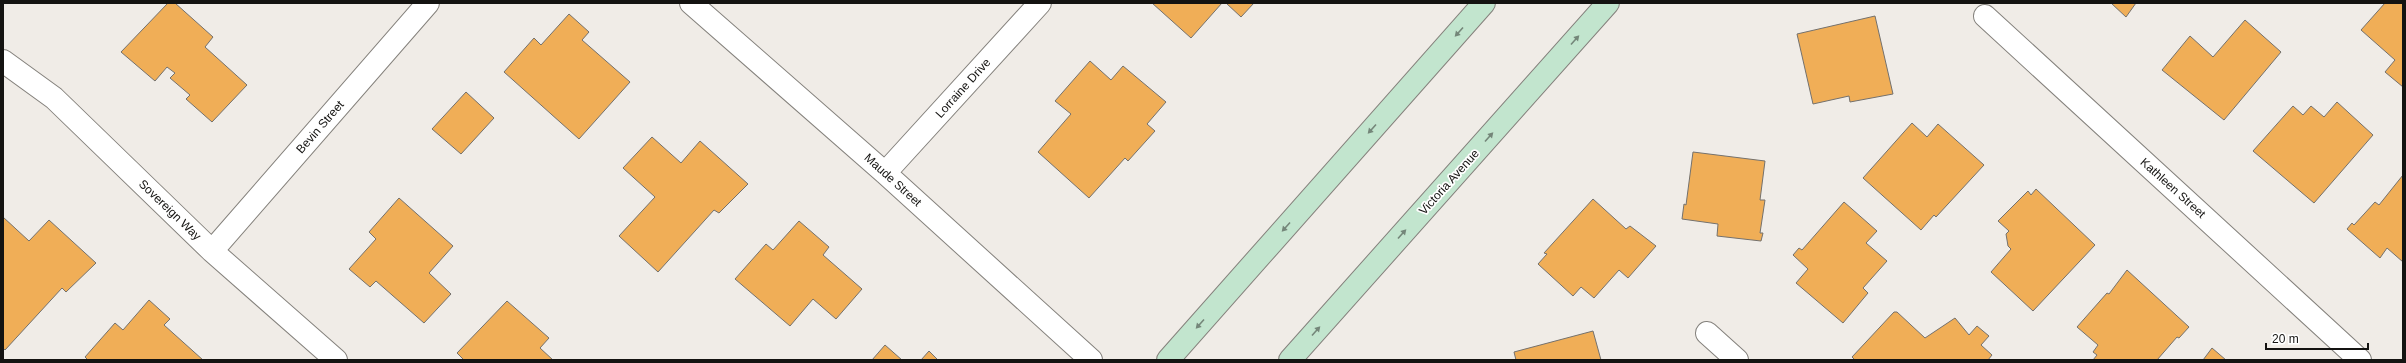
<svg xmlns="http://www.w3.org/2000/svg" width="2406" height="363" font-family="Helvetica,sans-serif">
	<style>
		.building { fill: #f0ae57; stroke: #74716d }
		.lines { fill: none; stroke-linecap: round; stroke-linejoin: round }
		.minor-casing { stroke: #84817c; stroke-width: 24 }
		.secondary-casing { stroke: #84817c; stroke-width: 24 }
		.minor { stroke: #fff; stroke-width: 22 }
		.secondary { stroke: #c2e5ce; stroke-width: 22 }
		.oneway { fill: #748679 }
		.labels { text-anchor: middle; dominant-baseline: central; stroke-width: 3.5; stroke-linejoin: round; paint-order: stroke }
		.street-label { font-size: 12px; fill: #141311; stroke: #fff }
	</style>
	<rect width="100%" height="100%" fill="#f0ece7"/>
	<!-- building -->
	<path class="building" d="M168,3H175L213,37L205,47L247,85L212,122L186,99L190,95L170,78L175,73L167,67L155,81L121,52Z
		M1152,3H1222L1191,38Z
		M1226,3H1254L1241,17Z
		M2111,3H2136L2126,17Z
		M2385,3H2403V87L2385,72L2395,60L2361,30Z
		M569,14L589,32L582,40L630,82L579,139L504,72L534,38L541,45Z
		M1875,16L1893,94L1850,102L1849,96L1813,104L1797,34Z
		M2245,20L2281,52L2224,120L2162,70L2190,36L2213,57Z
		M1090,61L1111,80L1123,66L1166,102L1147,124L1155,131L1128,161L1125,158L1089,198L1038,152L1071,114L1055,101Z
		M466,92L494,118L461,154L432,129Z
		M2337,102L2373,135L2314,203L2253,151L2293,106L2303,115L2311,106L2324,117Z
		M1912,123L1927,137L1938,124L1984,165L1936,217L1934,215L1921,230L1863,178Z
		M652,137L681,163L700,141L748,184L719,213L714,210L658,272L619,236L655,197L623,168Z
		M1693,152L1765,161L1760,200H1765L1760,233H1763L1761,241L1717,236L1718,224L1682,219L1684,204L1686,205Z
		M2403,175V262L2387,248L2380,258L2347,229L2352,223L2354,225L2375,202L2379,205Z
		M2036,189L2095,245L2033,311L1991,272L2011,249L2008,246L2006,234L2009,231L1998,221L2028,191L2031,195Z
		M399,198L453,246L429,273L451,294L424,323L376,281L370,287L349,269L376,239L369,232Z
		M1593,199L1626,229L1630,226L1656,246L1628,278L1619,270L1594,298L1581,287L1573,296L1538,264L1547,254L1544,253Z
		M1844,202L1877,231L1866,243L1887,261L1863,288L1868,293L1843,323L1796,283L1808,269L1793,255L1799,248L1802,250Z
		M3,217L29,241L49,220L96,263L66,292L62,288L5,350L3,348Z
		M799,221L829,247L823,255L862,289L836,319L813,299L790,326L735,279L766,244L773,250Z
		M2127,270L2189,327L2179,338L2177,337L2157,360H2093L2097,355L2093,352L2098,345L2077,327L2107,293L2109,294Z
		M149,300L170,319L164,325L203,360H88L85,357L115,323L123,330Z
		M507,301L549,338L540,348L553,360H464L457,353Z
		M1894,312H1897L1925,338L1955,318L1969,335L1977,326L1989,336L1981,345L1992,355L1988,360H1855L1852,357Z
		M1593,331L1601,360H1516L1514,352Z
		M885,345L902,360H872Z
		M2212,348L2226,360H2203Z
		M929,351L938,360H921Z"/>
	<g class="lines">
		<!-- minor casing -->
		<g class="minor-casing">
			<path id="minor" d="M691,3L885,173L1091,360
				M1985,16L2360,360
				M3,61L54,98L212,251L336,360
				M885,173L1040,3
				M212,251L428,3
				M1707,333L1737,360"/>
		</g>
		<!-- secondary casing -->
		<g class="secondary-casing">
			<path id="secondary" d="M1168,360L1484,3
				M1290,360L1608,3"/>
		</g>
		<!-- minor -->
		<use href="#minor" class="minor"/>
		<!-- secondary -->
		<use href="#secondary" class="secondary"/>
	</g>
	<!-- one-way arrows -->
	<defs><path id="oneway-solid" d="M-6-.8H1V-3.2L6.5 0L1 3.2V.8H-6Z"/></defs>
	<g class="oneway">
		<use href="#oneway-solid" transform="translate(1459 32) rotate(132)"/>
		<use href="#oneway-solid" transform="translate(1575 40) rotate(-48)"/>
		<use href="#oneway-solid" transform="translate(1372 129) rotate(132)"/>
		<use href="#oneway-solid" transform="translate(1489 137) rotate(-48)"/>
		<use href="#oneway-solid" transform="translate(1286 227) rotate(132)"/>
		<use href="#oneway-solid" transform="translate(1402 234) rotate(-48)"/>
		<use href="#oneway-solid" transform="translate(1200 324) rotate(132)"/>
		<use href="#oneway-solid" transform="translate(1316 331) rotate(-48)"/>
	</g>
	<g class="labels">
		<!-- street labels -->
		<g class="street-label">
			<text transform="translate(963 88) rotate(-48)">Lorraine Drive</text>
			<text transform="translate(320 127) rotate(-49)">Bevin Street</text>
			<text transform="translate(893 180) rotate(42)">Maude Street</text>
			<text transform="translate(1449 182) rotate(-48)">Victoria Avenue</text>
			<text transform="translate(2173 188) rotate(42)">Kathleen Street</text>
			<text transform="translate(170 210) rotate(44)">Sovereign Way</text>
		</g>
	</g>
	<!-- border -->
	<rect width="2406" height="363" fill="none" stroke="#141311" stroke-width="8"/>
	<!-- scale -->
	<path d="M2266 343v6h102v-6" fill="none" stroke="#141311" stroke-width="2"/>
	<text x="2272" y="343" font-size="12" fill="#141311" stroke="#ffffff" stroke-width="3" paint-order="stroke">20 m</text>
</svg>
